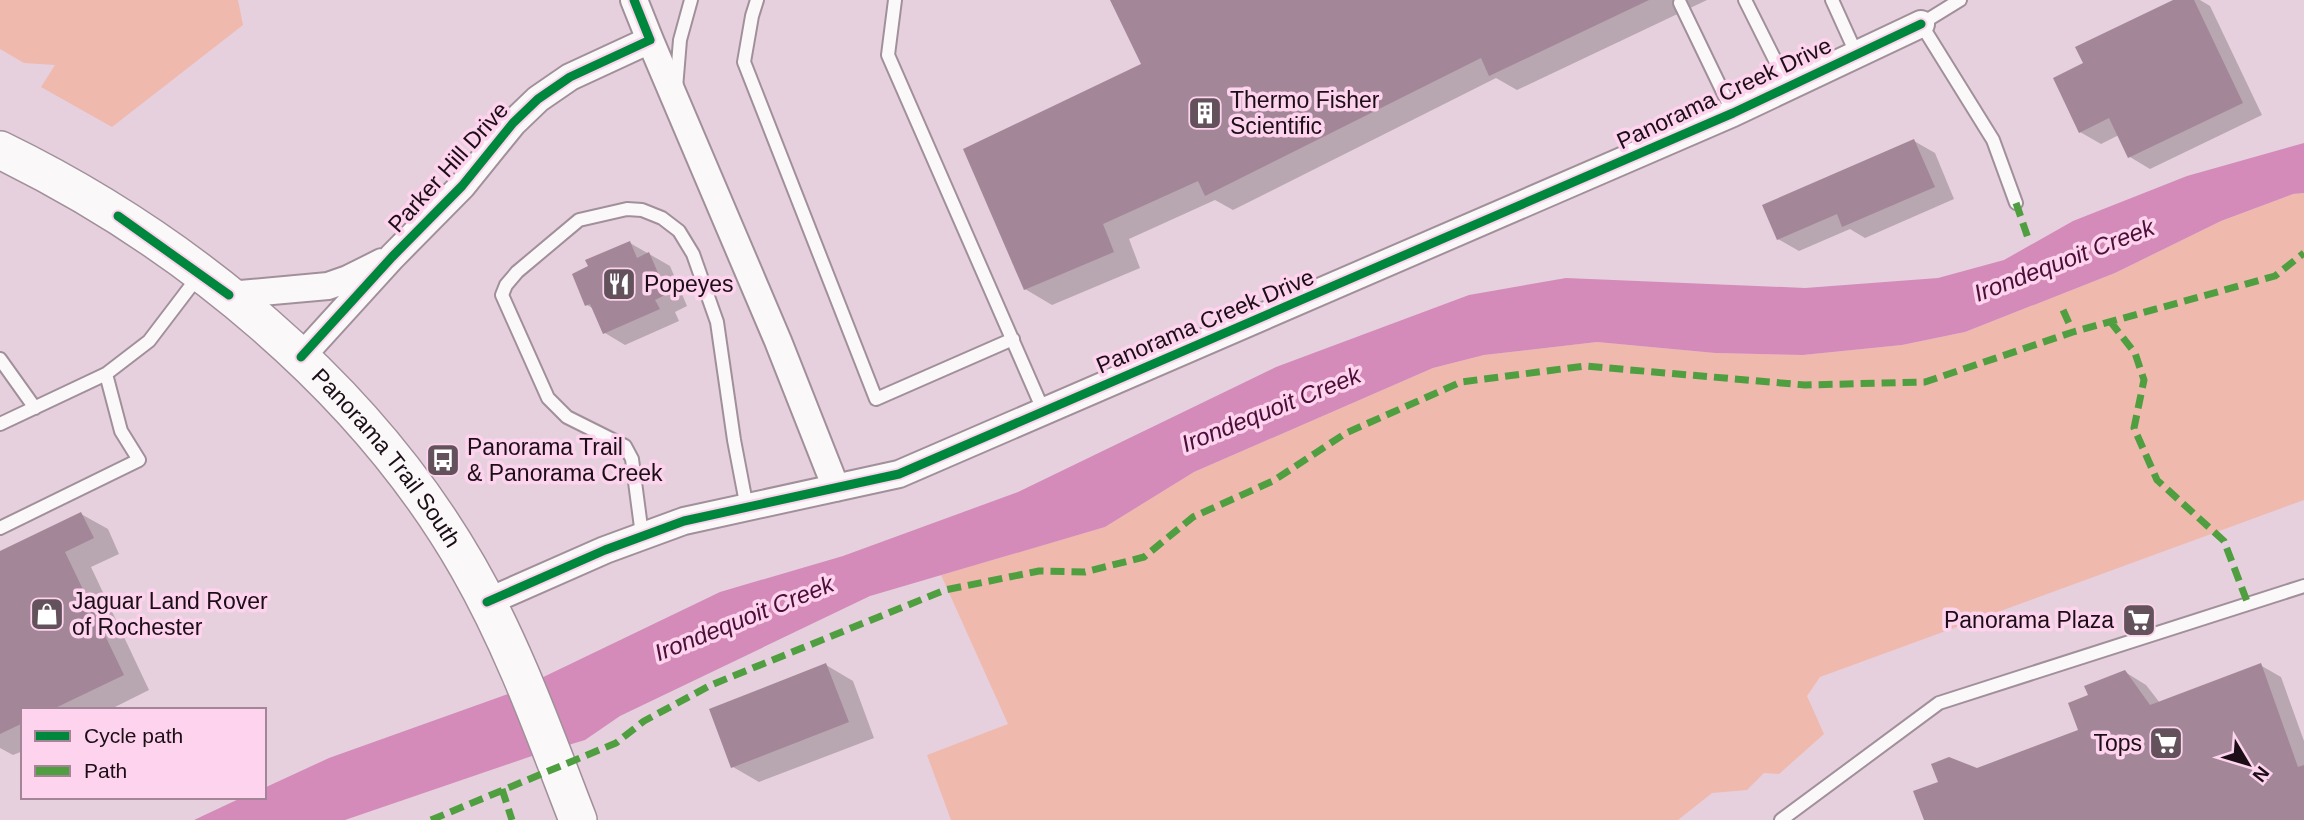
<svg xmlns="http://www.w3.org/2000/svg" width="2304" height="820" font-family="Helvetica,sans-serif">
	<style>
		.green { fill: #efb9ae }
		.water { fill: #d48bba }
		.shadow { fill: #0003 }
		.building { fill: #a38799 }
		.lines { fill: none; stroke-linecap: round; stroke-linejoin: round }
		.lane-casing { stroke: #a1909a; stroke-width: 16 }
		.street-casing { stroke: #a1909a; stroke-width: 30 }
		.secondary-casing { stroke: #a1909a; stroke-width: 40 }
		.lane { stroke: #fbf8fa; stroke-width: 12 }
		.street { stroke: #fbf8fa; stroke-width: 26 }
		.secondary { stroke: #fbf8fa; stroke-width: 37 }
		.quiet { stroke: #4f9f40; stroke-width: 7; stroke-dasharray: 14 7; stroke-linecap: butt }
		.cycleway-casing { stroke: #fed3ed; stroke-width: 13 }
		.cycleway { stroke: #00873e; stroke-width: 9 }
		.labels { text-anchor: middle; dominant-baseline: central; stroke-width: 7; stroke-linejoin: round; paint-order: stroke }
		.street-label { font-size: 23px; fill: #1c0e17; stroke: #fed3ed }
		.poi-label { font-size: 23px; fill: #1c0e17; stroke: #fed3ed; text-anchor: start }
		.water-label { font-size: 24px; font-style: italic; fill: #4a0e39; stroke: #fed3ed }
	</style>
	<rect width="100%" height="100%" fill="#e6d0dd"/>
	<!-- green -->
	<path class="green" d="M0,0H238L243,25L112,127L41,87L55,65L24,63L0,49Z
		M2304,193V500L1820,677L1807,696L1824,734L1779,774L1764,773L1747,790L1712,793L1678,820H951L927,755L1008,724L941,575L1105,527L1194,472L1433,368L1484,355L1597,342L1715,353L1803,355L1902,345L1965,332L2115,273L2221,221L2293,194Z"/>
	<!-- water -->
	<path class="water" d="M2304,143V193L2293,194L2221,221L2115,273L1965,332L1902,345L1803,355L1715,353L1597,342L1484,355L1433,368L1194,472L1105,527L870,596L620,716L585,740L532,756L345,820H194L243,797H264V788L329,758L508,694L720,592L843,556L1018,492L1276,367L1469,295L1566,278L1805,288L1938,278L2004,260L2073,221L2187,176Z"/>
	<!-- shadow -->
	<path class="shadow" d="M1112,0H1707L1517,90L1496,78L1233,210L1215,200L1129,239L1140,268L1052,305L1025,289L1143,65Z
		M2177,0H2200L2210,6L2262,115L2150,169L2130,157L2119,135L2101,144L2080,132L2085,64Z
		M1914,141L1935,153L1954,199L1865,238L1850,229L1799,251L1778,239Z
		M630,243L670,266L687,306L675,312L679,321L625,345L605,333L594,309L587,305Z
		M81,514L108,529L119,554L91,567L149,690L109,710H23V751L13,755L0,748V553Z
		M826,665L853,681L874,738L759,782L733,767Z
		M2260,665L2281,677L2304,741V820H1925L1977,770L2080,731L2090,696L2125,672L2146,685L2160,703Z"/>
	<!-- building -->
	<path class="building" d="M1110,0H1649L1489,76L1481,58L1205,196L1198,181L1103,224L1114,252L1024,290L963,149L1141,64Z
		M2173,0H2194L2243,103L2128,158L2109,118L2079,133L2053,78L2083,63L2075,47Z
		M1914,139L1935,187L1842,227L1837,214L1777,240L1762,205Z
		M630,241L637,258L649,252L667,294L655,300L660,309L603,334L590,304L585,306L572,274L588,266L585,260Z
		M81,512L94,538L65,552L124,675L51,710H23V723L0,734V551Z
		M826,663L849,722L731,768L709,709Z
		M2261,663L2298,767L2304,765V820H1924L1913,791L1938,782L1931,764L1949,757L1977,768L2078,730L2068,703L2088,695L2084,686L2125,670L2150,705Z"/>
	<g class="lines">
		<!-- lane casing -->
		<g class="lane-casing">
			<path id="lane" d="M757,0L752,16L744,62L876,399L1013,339
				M895,0L888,55L1044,412
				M1745,0L1788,86
				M1832,0L1856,53
				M1960,0L1921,24L1993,140L2016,203
				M1680,3L1733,113
				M676,88L680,40L691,0
				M0,359L35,408
				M0,424L106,374L149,341L200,274
				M0,528L139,460L121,431L106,374
				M642,535L632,459L625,446L567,417L548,398L502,295L506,285L517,272L579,220L627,209L642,210L662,218L679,231L693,254L717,322L734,440L747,508
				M1781,820L1939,703L2304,586"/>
		</g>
		<!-- street casing -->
		<g class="street-casing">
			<path id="street" d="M650,40L778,341L836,488
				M229,295L328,286L348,279L382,262
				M301,357L392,257L462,186L513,123L538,99L570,77L650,40L634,0
				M487,602L605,550L684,521L899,474L1733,113L1921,24"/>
		</g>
		<!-- secondary casing -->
		<g class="secondary-casing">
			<g id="secondary">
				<path id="s1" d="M0,150C185,240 365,387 468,567C514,647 545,735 578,820"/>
			</g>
		</g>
		<!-- lane -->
		<use href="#lane" class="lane"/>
		<!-- street -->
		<use href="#street" class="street"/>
		<!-- secondary -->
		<use href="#secondary" class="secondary"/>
		<!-- quiet -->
		<path class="quiet" d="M2016,203L2029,241
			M2063,310L2073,332
			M2110,321L2135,353L2144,380L2134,428L2157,480L2224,541L2248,604
			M502,789L512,820
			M431,820L616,743L644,721L711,685L945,590L1039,571L1085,572L1144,557L1193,517L1273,481L1346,433L1461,382L1585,366L1805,385L1925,382L2073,332L2275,276L2304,253"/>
		<!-- cycleway casing -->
		<g class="cycleway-casing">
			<path id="cycleway" d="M118,216L229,295
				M301,357L392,257L462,186L513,123L538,99L570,77L650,40L634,0
				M487,602L605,550L684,521L899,474L1733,113L1921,24"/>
		</g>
		<!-- cycleway -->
		<use href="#cycleway" class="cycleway"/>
	</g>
	<!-- icons -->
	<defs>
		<g id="building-square" transform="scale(1.75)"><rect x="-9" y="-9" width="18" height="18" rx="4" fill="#63525c" stroke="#fed3ed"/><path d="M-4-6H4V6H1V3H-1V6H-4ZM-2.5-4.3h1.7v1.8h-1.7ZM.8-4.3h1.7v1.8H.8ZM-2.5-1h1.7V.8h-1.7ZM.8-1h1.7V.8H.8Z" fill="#fff"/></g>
		<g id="restaurant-square" transform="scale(1.75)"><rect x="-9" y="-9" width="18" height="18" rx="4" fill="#63525c" stroke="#fed3ed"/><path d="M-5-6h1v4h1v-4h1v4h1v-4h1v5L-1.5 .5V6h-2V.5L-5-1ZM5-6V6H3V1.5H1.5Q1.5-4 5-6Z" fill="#fff"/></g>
		<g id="bus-square" transform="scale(1.75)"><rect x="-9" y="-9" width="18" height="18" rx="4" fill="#63525c" stroke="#fed3ed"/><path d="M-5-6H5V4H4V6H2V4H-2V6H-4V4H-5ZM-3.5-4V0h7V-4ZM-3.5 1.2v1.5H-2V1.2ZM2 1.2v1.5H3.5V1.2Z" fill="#fff"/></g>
		<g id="shop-square" transform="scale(1.75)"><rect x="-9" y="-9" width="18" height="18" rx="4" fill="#63525c" stroke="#fed3ed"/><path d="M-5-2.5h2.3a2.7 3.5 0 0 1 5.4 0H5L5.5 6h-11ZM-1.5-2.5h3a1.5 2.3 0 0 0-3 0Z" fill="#fff"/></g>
		<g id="supermarket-square" transform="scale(1.75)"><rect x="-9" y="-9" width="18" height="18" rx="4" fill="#63525c" stroke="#fed3ed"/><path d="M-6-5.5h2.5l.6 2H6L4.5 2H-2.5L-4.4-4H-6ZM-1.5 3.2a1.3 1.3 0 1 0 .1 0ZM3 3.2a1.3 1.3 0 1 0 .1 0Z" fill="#fff"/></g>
	</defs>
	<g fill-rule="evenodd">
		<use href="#building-square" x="1205" y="113"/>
		<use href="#restaurant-square" x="619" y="284"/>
		<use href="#bus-square" x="443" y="460"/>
		<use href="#shop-square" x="47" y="614"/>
		<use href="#supermarket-square" x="2139" y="620"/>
		<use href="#supermarket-square" x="2166" y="743"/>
	</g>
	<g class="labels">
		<!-- street labels -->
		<g class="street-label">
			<text transform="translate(1724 93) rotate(-25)">Panorama Creek Drive</text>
			<text transform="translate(448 167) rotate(-48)">Parker Hill Drive</text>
			<text transform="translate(1205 321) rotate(-23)">Panorama Creek Drive</text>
			<text stroke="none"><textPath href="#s1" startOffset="499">Panorama Trail South</textPath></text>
		</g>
		<!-- poi labels -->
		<g class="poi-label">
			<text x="1230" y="100">Thermo Fisher<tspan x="1230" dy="26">Scientific</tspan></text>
			<text x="644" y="284">Popeyes</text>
			<text x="467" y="447">Panorama Trail<tspan x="467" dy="26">&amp; Panorama Creek</tspan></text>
			<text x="72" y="601">Jaguar Land Rover<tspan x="72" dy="26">of Rochester</tspan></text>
			<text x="2114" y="620" text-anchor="end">Panorama Plaza</text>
			<text x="2142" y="743" text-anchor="end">Tops</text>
		</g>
		<!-- water labels -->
		<g class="water-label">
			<text transform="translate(2064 260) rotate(-21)">Irondequoit Creek</text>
			<text transform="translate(1271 409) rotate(-22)">Irondequoit Creek</text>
			<text transform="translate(744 618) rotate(-22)">Irondequoit Creek</text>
		</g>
	</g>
	<!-- legend -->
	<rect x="21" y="708" width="245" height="91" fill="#fed3ed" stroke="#a48497" stroke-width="2"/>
	<rect x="35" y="731" width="35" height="10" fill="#00873e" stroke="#a48497" stroke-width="2"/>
	<text x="84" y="743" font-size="21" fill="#1c0e17">Cycle path</text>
	<rect x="35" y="766" width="35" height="10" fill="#4f9f40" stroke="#a48497" stroke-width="2"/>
	<text x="84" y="778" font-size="21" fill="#1c0e17">Path</text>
	<!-- north arrow -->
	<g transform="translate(2248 764) rotate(128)" stroke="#fed3ed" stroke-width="5" paint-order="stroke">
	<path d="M0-5L12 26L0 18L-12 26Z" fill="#1c0e17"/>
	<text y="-10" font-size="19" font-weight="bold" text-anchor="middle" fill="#1c0e17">N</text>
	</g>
</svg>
